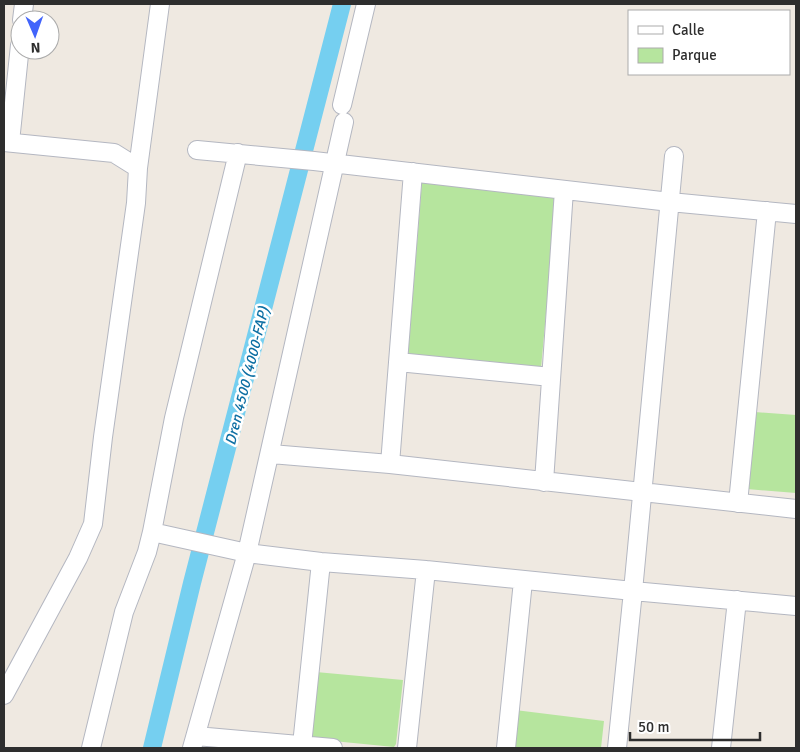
<svg xmlns="http://www.w3.org/2000/svg" width="800" height="752" font-family="Signika,sans-serif">
	<style>
		.green { fill: #b6e59e }
		.lines { fill: none; stroke-linecap: round; stroke-linejoin: round }
		.canal { stroke: #75cff0; stroke-width: 18 }
		.street-casing { stroke: #b4b7c1; stroke-width: 20 }
		.street { stroke: #fff; stroke-width: 18 }
		.labels { text-anchor: middle; dominant-baseline: central; stroke-width: 5; stroke-linejoin: round; paint-order: stroke }
		.water-label { font-size: 15px; font-style: italic; fill: #0d6fa3; stroke: #fff }
	</style>
	<rect width="100%" height="100%" fill="#efe9e1"/>
	<!-- green -->
	<path class="green" d="M422,181L557,194L541,368L408,356Z
		M755,412L796,415V493L747,489Z
		M316,672L403,680L396,744L394,747L313,739L309,737Z
		M515,710L604,721L601,748H511Z"/>
	<g class="lines">
		<!-- canal -->
		<path class="canal" d="M152,748L192,583L342,4"/>
		<!-- street casing -->
		<g class="street-casing">
			<path id="street" d="M22,20L24,4
				M342,105L366,4
				M4,142L114,153L138,168
				M10,142L20,45
				M197,150L314,161L670,202L796,214
				M398,362L551,377
				M271,454L390,464L796,509
				M390,464L413,172
				M544,482L564,190
				M738,503L767,211
				M152,532L247,553L321,562L426,570L633,591L796,606
				M4,695L78,558L93,524L103,437L136,203L138,168L160,4
				M196,736L333,748
				M302,745L321,562
				M91,748L124,612L147,552L152,532L174,418L238,153
				M192,748L247,553L344,122
				M407,748L426,570
				M506,748L523,581
				M617,748L633,591L674,156
				M721,748L737,600"/>
		</g>
		<!-- street -->
		<use href="#street" class="street"/>
	</g>
	<g class="labels">
		<!-- water labels -->
		<g class="water-label">
			<text transform="translate(247 376) rotate(-76)">Dren 4500 (4000-FAP)</text>
		</g>
	</g>
	<!-- border -->
	<rect width="800" height="752" fill="none" stroke="#2e2e2e" stroke-width="10"/>
	<!-- legend -->
	<rect x="628" y="10" width="162" height="65" fill="#ffffff" stroke="#ababab"/>
	<rect x="638" y="26" width="25" height="8" fill="#ffffff" stroke="#ababab"/>
	<text x="672" y="35" font-size="15" fill="#2e2e2e">Calle</text>
	<rect x="638" y="48" width="25" height="15" fill="#b6e59e" stroke="#ababab"/>
	<text x="672" y="60" font-size="15" fill="#2e2e2e">Parque</text>
	<!-- north arrow -->
	<g transform="translate(35 35) rotate(178)"><circle r="24" fill="#ffffff" stroke="#ababab"/>
	<path d="M0-4L9 19L0 12L-9 19Z" fill="#4264fb"/>
	<text y="-8" font-size="14" font-weight="bold" text-anchor="middle" fill="#2e2e2e">N</text>
	</g>
	<!-- scale -->
	<path d="M630 732v8h130v-8" fill="none" stroke="#2e2e2e" stroke-width="2.5"/>
	<text x="638" y="732" font-size="15" fill="#2e2e2e" stroke="#ffffff" stroke-width="4" paint-order="stroke">50 m</text>
</svg>
